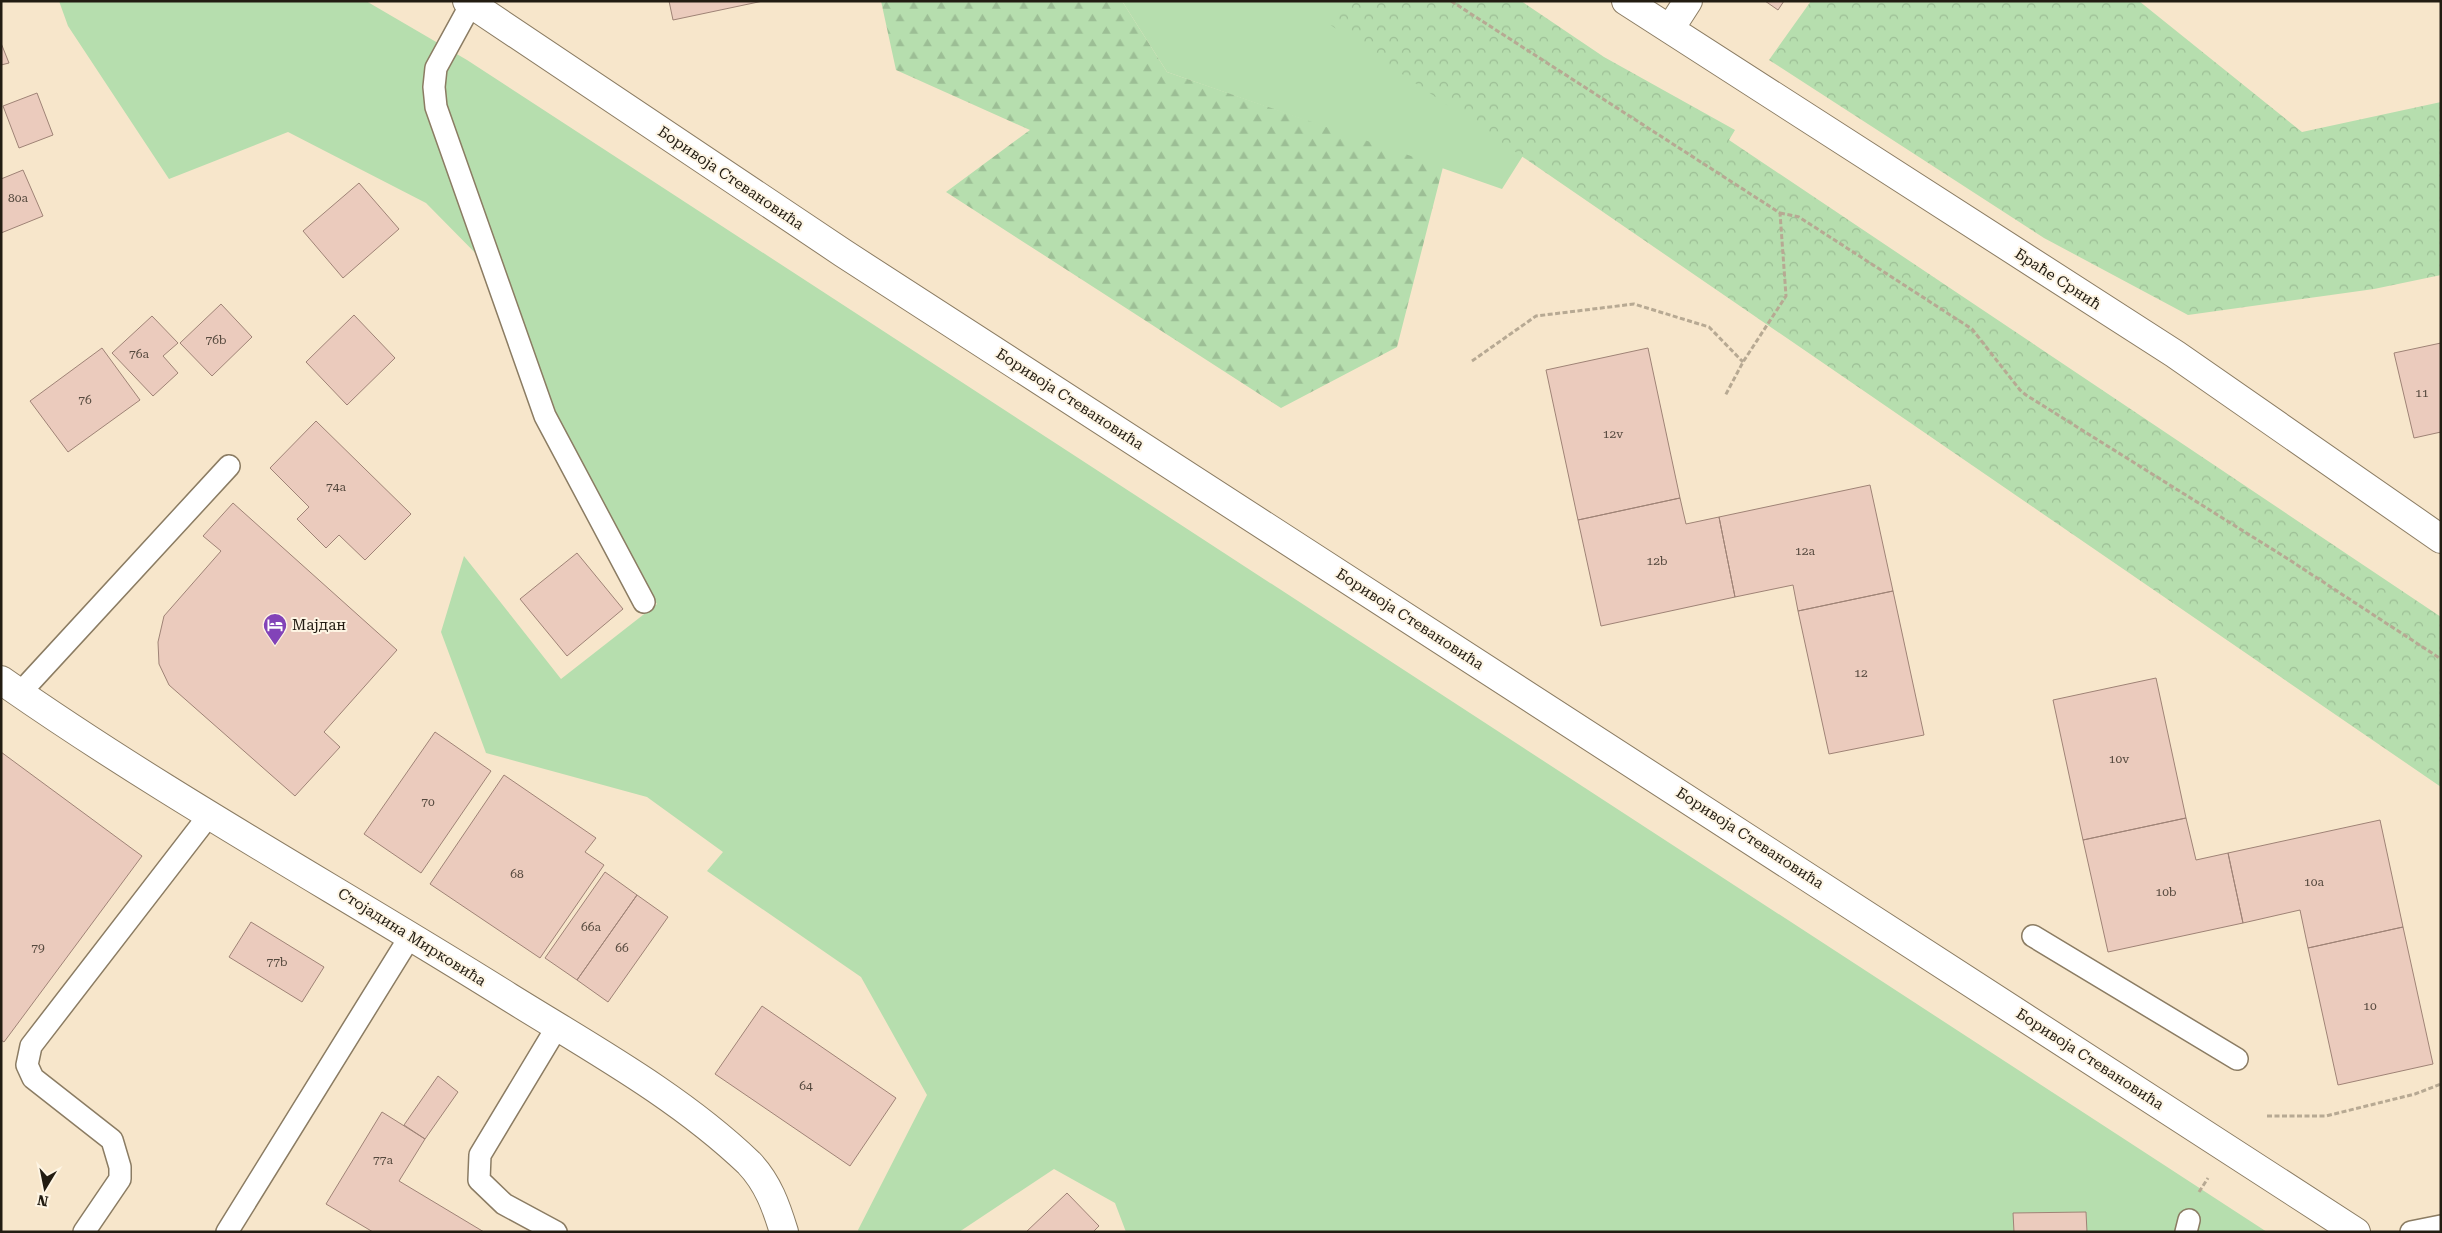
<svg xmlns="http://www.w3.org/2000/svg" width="2442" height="1233" font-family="'Roboto Serif',serif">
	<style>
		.grass { fill: #b6deae }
		.forest { fill: url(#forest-firs) }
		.park { fill: url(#park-crowns) }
		.building { fill: #ebcbbd; stroke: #9f8376 }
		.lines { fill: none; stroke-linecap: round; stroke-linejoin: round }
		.lane-casing { stroke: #8b7c63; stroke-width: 24 }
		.street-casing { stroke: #8b7c63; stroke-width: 30 }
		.secondary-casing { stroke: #8b7c63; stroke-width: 30 }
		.path { stroke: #b7a993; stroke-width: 3; stroke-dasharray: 5 2.5; stroke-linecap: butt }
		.lane { stroke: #fff; stroke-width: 21 }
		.street { stroke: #fff; stroke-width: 28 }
		.secondary { stroke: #fff; stroke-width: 28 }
		.labels { text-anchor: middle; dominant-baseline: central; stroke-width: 4; stroke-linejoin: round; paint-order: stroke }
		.number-label { font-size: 12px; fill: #54483d }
		.street-label { font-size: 15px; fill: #221c12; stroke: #fef5e4 }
		.poi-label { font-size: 15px; fill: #221c12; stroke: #fef5e4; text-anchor: start }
	</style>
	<defs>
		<pattern id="forest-firs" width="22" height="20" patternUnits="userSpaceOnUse" patternTransform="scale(1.25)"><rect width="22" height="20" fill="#b6deae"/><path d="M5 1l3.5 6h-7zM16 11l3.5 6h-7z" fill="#9cbe95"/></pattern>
		<pattern id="park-crowns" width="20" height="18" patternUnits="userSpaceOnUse" patternTransform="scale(1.25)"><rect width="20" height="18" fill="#b6deae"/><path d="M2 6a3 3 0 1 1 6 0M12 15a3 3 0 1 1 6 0" fill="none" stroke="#9cbe95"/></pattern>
	</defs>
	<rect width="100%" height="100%" fill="#f7e6cb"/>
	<!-- grass -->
	<path class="grass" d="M59,1H366L467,60L2267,1232H1126L1115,1203L1054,1169L959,1232H859L858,1230L927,1095L861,977L707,871L723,852L647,797L486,753L441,632L464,556L561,679L657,604L545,416L495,273L426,203L288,132L169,179L68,26Z
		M1122,1H1384L1552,110L1502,189L1167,72Z"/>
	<!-- forest -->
	<path class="forest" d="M881,1H1122L1167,72L1443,167L1397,347L1281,408L946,192L1030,130L896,70Z"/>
	<!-- park -->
	<path class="park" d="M1353,1H1521L1604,57L1735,130L1729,140L2441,617V787L1329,24Z
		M1811,1H2139L2302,132L2441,102V275L2374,289L2188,315L2044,238L1769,60Z"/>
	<!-- building -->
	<path class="building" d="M669,1H763L673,20Z
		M1765,1H1784L1778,10Z
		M1,43L9,63L1,65Z
		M37,93L53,135L19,148L3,106Z
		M23,170L43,216L1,233V179Z
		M359,183L399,229L343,278L303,231Z
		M221,304L252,337L212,376L180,343Z
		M354,315L395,358L347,405L306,362Z
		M152,316L178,343L163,356L178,373L153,396L112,353Z
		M2441,343V432L2414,438L2394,353Z
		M102,348L140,400L68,452L30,401Z
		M1648,348L1680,498L1578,520L1546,370Z
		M316,421L411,514L365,560L339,535L326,548L297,519L309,507L270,468Z
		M1870,485L1893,591L1798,611L1793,585L1735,597L1719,517Z
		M1680,498L1686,524L1719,517L1735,597L1601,626L1578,520Z
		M233,503L397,650L324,732L340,747L295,796L169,685L159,664L158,642L164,616L221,551L203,536Z
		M577,553L623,609L567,656L520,599Z
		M1893,591L1924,735L1829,754L1798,611Z
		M2156,678L2186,818L2083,840L2053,700Z
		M435,732L491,771L421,873L364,834Z
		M1,752L142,856L4,1042L1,1040Z
		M504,775L596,838L585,852L604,865L540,958L430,884Z
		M2186,818L2196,860L2228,853L2243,923L2108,952L2083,840Z
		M2380,820L2403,927L2308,948L2300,910L2243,923L2228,853Z
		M605,872L637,895L577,980L545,958Z
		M637,895L668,917L608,1002L577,980Z
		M251,922L324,967L302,1002L229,957Z
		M2403,927L2433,1064L2338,1085L2308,948Z
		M762,1006L896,1098L850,1166L715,1074Z
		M438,1076L458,1092L425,1139L404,1125Z
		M382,1112L425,1139L399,1181L484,1232H373L326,1204Z
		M1067,1193L1099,1226L1093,1232H1026Z
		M2086,1212L2087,1232H2014L2013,1213Z"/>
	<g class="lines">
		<!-- lane casing -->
		<g class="lane-casing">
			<path id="lane" d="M471,4L436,68L434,87L436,107L545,416L644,602
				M20,693L229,466
				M2033,936L2237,1059
				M84,1232L120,1179V1167L112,1140L33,1078L27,1065L31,1046L210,814
				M227,1232L411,935
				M556,1232L504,1204L479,1180L480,1155L557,1027
				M2186,1232L2189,1220
				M2411,1232L2441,1226"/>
		</g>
		<!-- street casing -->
		<g class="street-casing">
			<path id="street" d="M467,1L843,253L2356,1232
				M1626,1L2175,354L2441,539
				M1670,29L1688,1"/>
		</g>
		<!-- secondary casing -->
		<g class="secondary-casing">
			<path id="secondary" d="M1,680C165,795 340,891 509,997C591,1048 679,1096 749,1163C768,1183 776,1206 784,1232"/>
		</g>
		<!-- path -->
		<path class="path" d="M1451,1L1780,213L1786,296L1743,362L1725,396
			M1780,213L1799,217L1972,329L2020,390L2026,395L2288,559L2441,659
			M1472,361L1536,316L1634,304L1709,327L1743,362
			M2267,1116H2326L2415,1094L2441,1084
			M2199,1192L2208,1178"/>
		<!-- lane -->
		<use href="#lane" class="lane"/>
		<!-- street -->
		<use href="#street" class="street"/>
		<!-- secondary -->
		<use href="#secondary" class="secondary"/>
	</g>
	<!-- icons -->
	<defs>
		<g id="hotel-pin" transform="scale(1.25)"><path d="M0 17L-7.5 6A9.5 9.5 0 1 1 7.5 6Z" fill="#8243b8" stroke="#fef5e4"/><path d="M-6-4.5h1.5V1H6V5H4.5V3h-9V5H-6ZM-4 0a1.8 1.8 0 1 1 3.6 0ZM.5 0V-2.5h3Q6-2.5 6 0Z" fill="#fff"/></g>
	</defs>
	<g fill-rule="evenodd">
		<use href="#hotel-pin" x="275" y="625"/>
	</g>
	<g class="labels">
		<!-- number labels -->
		<g class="number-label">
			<text x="18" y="198">80a</text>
			<text x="216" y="340">76b</text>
			<text x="139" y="354">76a</text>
			<text x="2422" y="393">11</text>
			<text x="85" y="400">76</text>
			<text x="1613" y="434">12v</text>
			<text x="336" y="487">74a</text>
			<text x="1805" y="551">12a</text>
			<text x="1657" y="561">12b</text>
			<text x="1861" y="673">12</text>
			<text x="2119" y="759">10v</text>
			<text x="428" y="802">70</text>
			<text x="517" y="874">68</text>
			<text x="2314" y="882">10a</text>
			<text x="2166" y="892">10b</text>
			<text x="591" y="927">66a</text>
			<text x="38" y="948">79</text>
			<text x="622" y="948">66</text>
			<text x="277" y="962">77b</text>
			<text x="2370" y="1006">10</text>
			<text x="806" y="1086">64</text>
			<text x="383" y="1160">77a</text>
		</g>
		<!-- street labels -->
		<g class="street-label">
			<text transform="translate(731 178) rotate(34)">Боривоја Стевановића</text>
			<text transform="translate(2058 279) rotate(33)">Браће Срнић</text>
			<text transform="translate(1070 399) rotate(33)">Боривоја Стевановића</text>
			<text transform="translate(1410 619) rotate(33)">Боривоја Стевановића</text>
			<text transform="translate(1750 838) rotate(33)">Боривоја Стевановића</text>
			<text transform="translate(412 937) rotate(32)">Стојадина Мирковића</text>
			<text transform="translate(2090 1059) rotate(33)">Боривоја Стевановића</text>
		</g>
		<!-- poi labels -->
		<g class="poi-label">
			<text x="292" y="625">Мајдан</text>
		</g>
	</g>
	<!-- border -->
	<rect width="2442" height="1233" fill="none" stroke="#221c12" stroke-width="5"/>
	<!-- north arrow -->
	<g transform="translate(45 1188) rotate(190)" stroke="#fef5e4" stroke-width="4" paint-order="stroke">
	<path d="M0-4L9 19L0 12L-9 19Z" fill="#221c12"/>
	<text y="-8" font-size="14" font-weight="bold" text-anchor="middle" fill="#221c12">N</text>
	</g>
</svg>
